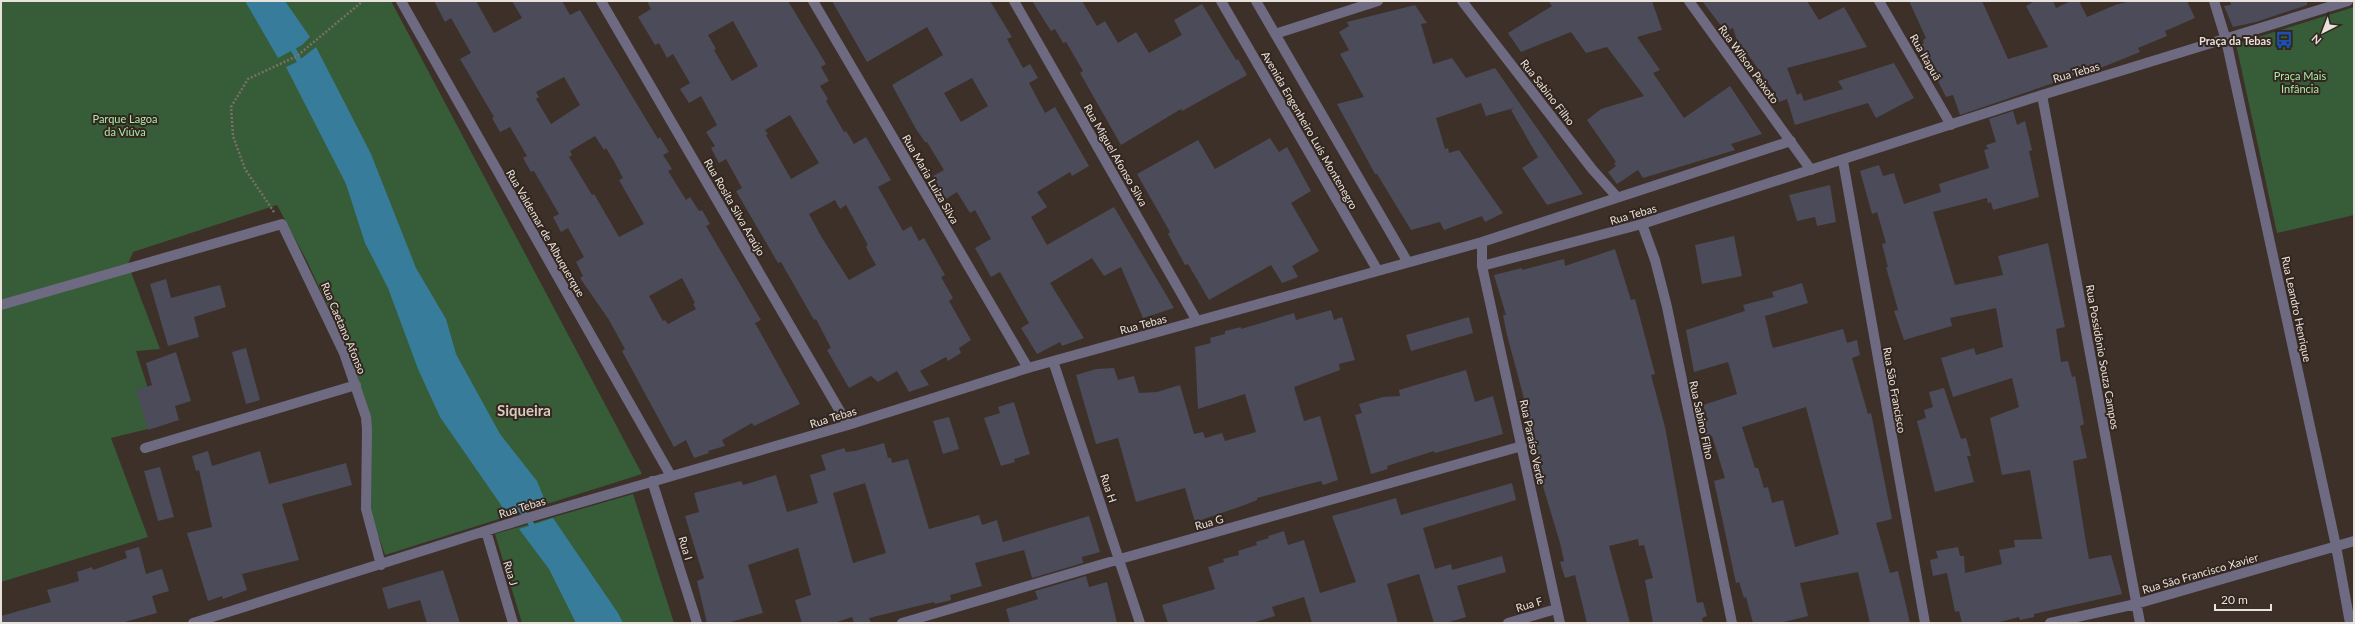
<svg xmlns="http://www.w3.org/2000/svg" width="2355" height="624" font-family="Lato,sans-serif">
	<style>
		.green { fill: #375c38 }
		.water { fill: #387c9b }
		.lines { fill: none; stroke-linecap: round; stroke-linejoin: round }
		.stream { stroke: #387c9b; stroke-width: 5.5 }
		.building { fill: #4c4b59; fill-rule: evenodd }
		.path { stroke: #7a6f69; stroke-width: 2.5; stroke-dasharray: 2 2; stroke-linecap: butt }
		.street { stroke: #6d6a82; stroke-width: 10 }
		.labels { text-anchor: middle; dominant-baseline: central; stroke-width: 4; stroke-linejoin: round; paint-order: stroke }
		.poi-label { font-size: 11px; font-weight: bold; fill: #e9e1dc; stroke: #32261f; text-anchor: end }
		.street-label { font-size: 11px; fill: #e9e1dc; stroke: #32261f }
		.park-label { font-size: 11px; fill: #a8eba8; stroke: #32261f }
		.district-label { font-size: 15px; font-weight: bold; fill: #d8c8bf; stroke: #32261f }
	</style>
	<rect width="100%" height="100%" fill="#3c3029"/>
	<!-- green -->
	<path class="green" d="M1,1H391L642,474L385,555L371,514L370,432L351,357L307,261L277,205L133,252L128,264L160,349L136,351L160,426L111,438L148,537L1,582Z
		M2354,7V215L2277,233L2236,44Z
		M633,494L674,623H522L495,534Z"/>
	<!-- water -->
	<path class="water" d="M245,1H285L310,37L302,45L278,58Z
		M316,47L371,154L416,268L446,319L456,354L500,434L537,481L546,503L508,515L440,417L418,369L388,288L365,243L346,184L286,67L297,62Z
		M553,518L618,613L623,623H576L549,569L519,529Z"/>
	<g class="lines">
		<!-- stream -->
		<path class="stream" d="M291,45L302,66
			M518,505L536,531"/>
	</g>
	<!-- building -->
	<path class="building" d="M434,1H476L494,33L522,18L512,1H562L570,15L580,10L658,139L660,137L669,152L663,155L672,169L668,171L686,200L690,197L699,211L702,210L710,224L706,226L761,320L755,323L800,404L754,426L752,423L722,440L725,446L708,451L709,453L694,458L686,440L674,447L622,351L625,349L609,320L580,278L583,276L576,262L584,257L568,228L561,232L553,217L559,214L534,171L531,172L523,158L527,156L510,127L500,132L492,118L494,117L460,59L471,53L451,18L445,22ZM564,77L580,105L551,124L536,99L539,97L536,92ZM595,136L604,150L606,148L615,163L623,178L619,180L644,224L619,237L594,194L592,195L569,157L572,155L570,151ZM682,278L695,303L693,304L696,309L668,324L665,320L663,321L649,296Z
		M647,1H788L826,64L821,67L829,81L820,86L828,99L826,101L844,132L846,131L854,144L866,137L891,180L878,187L903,231L911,226L919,241L924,238L945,275L941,277L953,298L949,301L971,340L959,348L961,353L948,361L946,357L920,371L929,385L909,392L897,371L878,382L871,376L849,388L827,350L831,348L816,319L814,320L781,262L778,263L736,191L742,188L726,159L719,163L711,148L715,146L706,132L717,125L701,96L689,103L680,89L690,83L673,54L667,58L659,43L655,45L638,17L651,9ZM733,21L758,66L732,81L714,50L716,49L708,35ZM790,115L819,163L791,179L766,135L768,134L765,130ZM835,200L840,209L846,205L868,245L866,246L868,251L876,265L849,280L822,238L809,214Z
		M832,1H990L1012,37L1007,39L1023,68L1030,64L1038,78L1029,83L1045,113L1055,107L1089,166L1072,176L1070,172L1037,192L1047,207L1031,217L1047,245L1114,207L1174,308L1143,318L1121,267L1104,276L1092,258L1050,283L1084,338L1062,346L1060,342L1037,354L1021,328L1029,323L1000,272L991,277L975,248L991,239L975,210L970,213L957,192L946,199L933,176L944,170L927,142H925L916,129L892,85L943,55L927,27L867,62ZM972,78L988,106L961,122L944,93Z
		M1032,1H1082L1097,26L1105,21L1118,43L1136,32L1149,53L1182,35L1174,20L1202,4L1236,60L1238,59L1247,75L1182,111L1181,109L1121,145L1080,73L1083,71L1066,42L1063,43L1055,29L1051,31Z
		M1548,1H1652L1662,30L1637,37L1660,70L1653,73L1684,118L1730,86L1762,134L1731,144L1735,150L1643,178L1638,170L1617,184L1608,172L1616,166L1614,163L1616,162L1587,120L1601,109L1644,96L1607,47L1586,53L1571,32L1521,52L1508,33L1552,6Z
		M1702,1H1807L1819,20L1844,7L1867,47L1787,68L1797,95L1801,93L1804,101L1843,89L1838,81L1894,63L1914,98L1876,118L1868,103L1795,125L1787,99L1779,102L1773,90L1742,46L1739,47L1733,28L1725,31Z
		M1909,1H1982L2008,59L2048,47L2026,6L2035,1H2053L2056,8L2071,1H2079L2087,17L2115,5L2131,1H2187L2195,18L2165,31L2167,36L2138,48L2140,52L2098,69L2096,63L2068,78L1960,115L1953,95L1946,97L1920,45L1924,43L1923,40L1926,38Z
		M2230,1H2307V5L2256,22L2233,27L2224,6L2231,5Z
		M1415,5L1427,23L1421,24L1433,64L1452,58L1466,78L1495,68L1583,194L1547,205L1522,168L1538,157L1511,110L1514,108L1486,116L1481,103L1436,118L1445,149L1448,148L1449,153L1459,150L1503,213L1485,222L1482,216L1444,230L1440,222L1411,230L1377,174H1375L1337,104L1364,97L1340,54L1349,50L1339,32L1349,26L1347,22Z
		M2013,111L2017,125L2025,121L2032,150L2029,151L2039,197L1993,210L1991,202L1988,203L1987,198L1933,212L1955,285L2003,275L1998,256L2048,243L2065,327L2056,329L2061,362L2068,361L2072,377L2075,376L2084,424L2080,426L2087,458L2073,461L2086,543L2089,559L2111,555L2122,594L2034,614V617L2020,620L2019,617L1996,623H1962L1959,611L1955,612L1947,573L1933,576L1930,560L1938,558L1936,551L1958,547L1960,556H1964L1965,573L2002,564L1999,550L2015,547L2014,540L2042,539L2030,470L2002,475L1990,418L2019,407L2012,378L1953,397L1941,358L1974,348L1976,355L2003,347L1996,308L1950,318L1952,326L1904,340L1894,311L1898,310L1886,267H1888L1882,244L1886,243L1877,212L1872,214L1860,171L1879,165L1883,176L1894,173L1904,204L1941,192L1939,184L1989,168L1984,150L1988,149L1986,145L1996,142L1989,119Z
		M1270,138L1279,152L1287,147L1311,191L1291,203L1319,251L1292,266L1298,277L1282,283L1271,265L1209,300L1188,264L1185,265L1168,234L1170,232L1137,174L1198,140L1215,169Z
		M1830,185L1836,222L1817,226L1815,217L1797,221L1789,195Z
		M1734,236L1742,276L1702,284L1695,245Z
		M1615,249L1631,300L1635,299L1655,374L1651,375L1665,427L1697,603L1703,602L1707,616L1702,618L1703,623H1653L1645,580L1653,578L1644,545L1639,546L1638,539L1609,546L1630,623H1587L1575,575L1565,578L1560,562L1564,561L1560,543L1527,433L1533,432L1507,335L1503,315H1506L1494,275L1522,268V270L1564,259L1565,266Z
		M166,279L171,298L220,285L226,307L194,317L199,337L168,346L150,284Z
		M1802,283L1808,303L1765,316L1771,342L1773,348L1843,329L1847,343L1857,340L1860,355L1852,358L1868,414L1871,413L1892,519L1876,523L1890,573L1898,571L1910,623H1870L1858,572L1800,583L1808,616L1780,623H1753L1746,597L1744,598L1739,582L1736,583L1714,481L1725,478L1712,436L1706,438L1702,422L1708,420L1703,405L1737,394L1728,362L1694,372L1686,330L1745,311L1743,305L1774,297L1772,292ZM1806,407L1839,534L1795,547L1783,500L1772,503L1768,487L1764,488L1758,468H1755L1742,427Z
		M1331,310L1334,320L1342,317L1355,360L1339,364L1340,370L1294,387L1304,421L1320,416L1338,480L1323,485L1321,481L1305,485L1257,498V500L1242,506L1195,522L1185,488L1136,502L1118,438L1096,444L1076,375L1096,369L1114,368L1118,380L1134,376L1139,393L1157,392L1180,385L1194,434L1203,432L1205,438L1222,433L1225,441L1256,432L1245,394L1198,409L1195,347L1211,343L1210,338L1225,334V331L1241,327V329L1294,313L1296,320Z
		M1469,317L1473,333L1411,351L1406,335Z
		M246,348L260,400L246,404L232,352Z
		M176,352L191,401L175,406L179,420L148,430L136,390L152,385L146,363Z
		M1466,370L1475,402L1493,396L1503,434L1435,453L1434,451L1387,466L1388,469L1371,474L1355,415L1362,413L1359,404L1383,397L1400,396L1399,390Z
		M1944,388L1961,439L1966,438L1971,456H1967L1974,482L1935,492L1917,421L1926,418L1924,410L1933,407L1929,392Z
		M1014,402L1030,454L1014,459L1015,462L1001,466L984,418L1000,413L998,407Z
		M949,417L959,449L943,454L933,421Z
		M884,443L888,458H891L892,463L908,459L929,529L979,515L982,525L997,520L1003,542L1089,516L1100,552L1082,557L1083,563L1032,578L1024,550L975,563L982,586L950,595L951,600L935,604L934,602L869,618L871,623H854L852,617L834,623H802L795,600L811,595L798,548L748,565L763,613L727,623H707L697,581L704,578L685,516L699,512L694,493L741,481L743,485L776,475L787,512L818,503L810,475L826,470L821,455L844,448L846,452L855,451ZM865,483L886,553L853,563L833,493Z
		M208,451L212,466L260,451L269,484L346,463L352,485L282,504L299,560L242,574L247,590L223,599L222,596L208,601L187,533L212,527L199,470L196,471L192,456Z
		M160,467L174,517L158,521L144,471Z
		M1512,483L1516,500L1423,528L1435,569L1451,564L1452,570L1502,556L1506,572L1457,586L1466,617L1446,623H1434L1419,574L1387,584L1398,623H1312L1304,597L1272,607L1275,616L1252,623H1168L1162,605L1215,589L1208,567L1224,562L1223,559L1239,555L1238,551L1257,545L1256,542L1269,538L1268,536L1284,531L1288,545L1304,540L1320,593L1356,582L1332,516L1396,498L1401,515Z
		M139,547L146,574L162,569L169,591L152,596L157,613L121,623H1V616L51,602L47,590L79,581L77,572L92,567L93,570L127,558L125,551Z
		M443,570L460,623H427L420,600L388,609L382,588Z
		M1086,576L1089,587L1107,582L1117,623H1010L1006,609L1038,599L1035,591Z"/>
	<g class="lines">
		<!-- path -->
		<path class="path" d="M274,212L245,169L233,136L231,107L248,79L297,56L363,1"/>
		<!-- street -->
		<path class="street" d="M401,1L671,476
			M601,1L848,425
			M813,1L1028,368
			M1014,1L1197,321
			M1221,1L1378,271
			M1256,1L1407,261
			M1462,1L1592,169L1617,197
			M1689,1L1811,170
			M1879,1L1951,125
			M2214,1L2226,40L2336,546L2350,623
			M1275,34L1378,1
			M2042,95L2140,623
			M1843,161L1925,623
			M1642,224L1655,260L1667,307L1732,623
			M1482,242V266L1560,623
			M1482,266L1642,224L2042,95L2348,1
			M1,305L282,224L344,353L366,417L367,429L366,509L381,565
			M1053,361L1140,623
			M145,448L356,385
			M652,481L697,623
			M486,531L513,623
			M193,623L527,518L848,425L1028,368L1482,242L1791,141
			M902,623L1120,559L1522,446
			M1508,623L1556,609
			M2050,623L2136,604L2354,541"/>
	</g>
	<!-- icons -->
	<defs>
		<g id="bus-bare" transform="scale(1.38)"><path d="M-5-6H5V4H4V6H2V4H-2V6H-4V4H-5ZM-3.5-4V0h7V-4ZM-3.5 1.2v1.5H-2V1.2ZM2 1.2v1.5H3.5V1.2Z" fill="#1a4fb4" stroke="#32261f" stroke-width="2.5" paint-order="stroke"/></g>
	</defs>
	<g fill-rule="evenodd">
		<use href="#bus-bare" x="2284" y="40"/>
	</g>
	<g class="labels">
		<!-- poi labels -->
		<g class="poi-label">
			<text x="2271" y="40">Praça da Tebas</text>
		</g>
		<!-- street labels -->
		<g class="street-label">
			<text transform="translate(1926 57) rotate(60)">Rua Itapuã</text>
			<text transform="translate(1749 64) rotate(54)">Rua Wilson Peixoto</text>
			<text transform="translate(2076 72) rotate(-16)">Rua Tebas</text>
			<text transform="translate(1548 92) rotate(52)">Rua Sabino Filho</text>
			<text transform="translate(1310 130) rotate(60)">Avenida Engenheiro Luís Montenegro</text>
			<text transform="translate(1116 155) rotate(60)">Rua Miguel Afonso Silva</text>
			<text transform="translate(931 179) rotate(60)">Rua Maria Luiza Silva</text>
			<text transform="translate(735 207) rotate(60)">Rua Rosita Silva Araújo</text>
			<text transform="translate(1633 214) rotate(-16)">Rua Tebas</text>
			<text transform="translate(546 233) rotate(60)">Rua Valdemar de Albuquerque</text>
			<text transform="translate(2297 309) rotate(78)">Rua Leandro Henrique</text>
			<text transform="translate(1143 324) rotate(-15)">Rua Tebas</text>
			<text transform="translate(344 328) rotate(67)">Rua Caetano Afonso</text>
			<text transform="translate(2103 357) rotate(80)">Rua Possidônio Souza Campos</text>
			<text transform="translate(1895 390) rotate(80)">Rua São Francisco</text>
			<text transform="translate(833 417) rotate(-17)">Rua Tebas</text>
			<text transform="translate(1702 420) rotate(78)">Rua Sabino Filho</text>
			<text transform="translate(1533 442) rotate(78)">Rua Paraíso Verde</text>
			<text transform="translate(1109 488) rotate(71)">Rua H</text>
			<text transform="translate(522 507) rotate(-17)">Rua Tebas</text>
			<text transform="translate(1209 522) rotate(-16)">Rua G</text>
			<text transform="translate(686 548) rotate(73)">Rua I</text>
			<text transform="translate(511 573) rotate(73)">Rua J</text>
			<text transform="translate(2200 573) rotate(-16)">Rua São Francisco Xavier</text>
			<text transform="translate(1529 604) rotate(-17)">Rua F</text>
		</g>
		<!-- park labels -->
		<g class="park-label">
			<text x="2300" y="75">Praça Mais<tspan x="2300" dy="13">Infância</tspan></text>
			<text x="125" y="118">Parque Lagoa<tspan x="125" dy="13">da Viúva</tspan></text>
		</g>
		<!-- district labels -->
		<g class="district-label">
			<text x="524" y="410">Siqueira</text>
		</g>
	</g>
	<!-- border -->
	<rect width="2355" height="624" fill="none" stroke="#e9e1dc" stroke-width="4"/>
	<!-- north arrow -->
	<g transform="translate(2323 32) rotate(222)" stroke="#32261f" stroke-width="3" paint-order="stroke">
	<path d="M0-3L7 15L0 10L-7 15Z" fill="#e9e1dc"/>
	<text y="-6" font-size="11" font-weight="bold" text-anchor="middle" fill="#e9e1dc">N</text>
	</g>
	<!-- scale -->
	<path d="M2215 604v6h56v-6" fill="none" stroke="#e9e1dc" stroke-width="2"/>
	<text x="2221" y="604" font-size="12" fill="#e9e1dc" stroke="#32261f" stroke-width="3" paint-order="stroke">20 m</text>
</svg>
